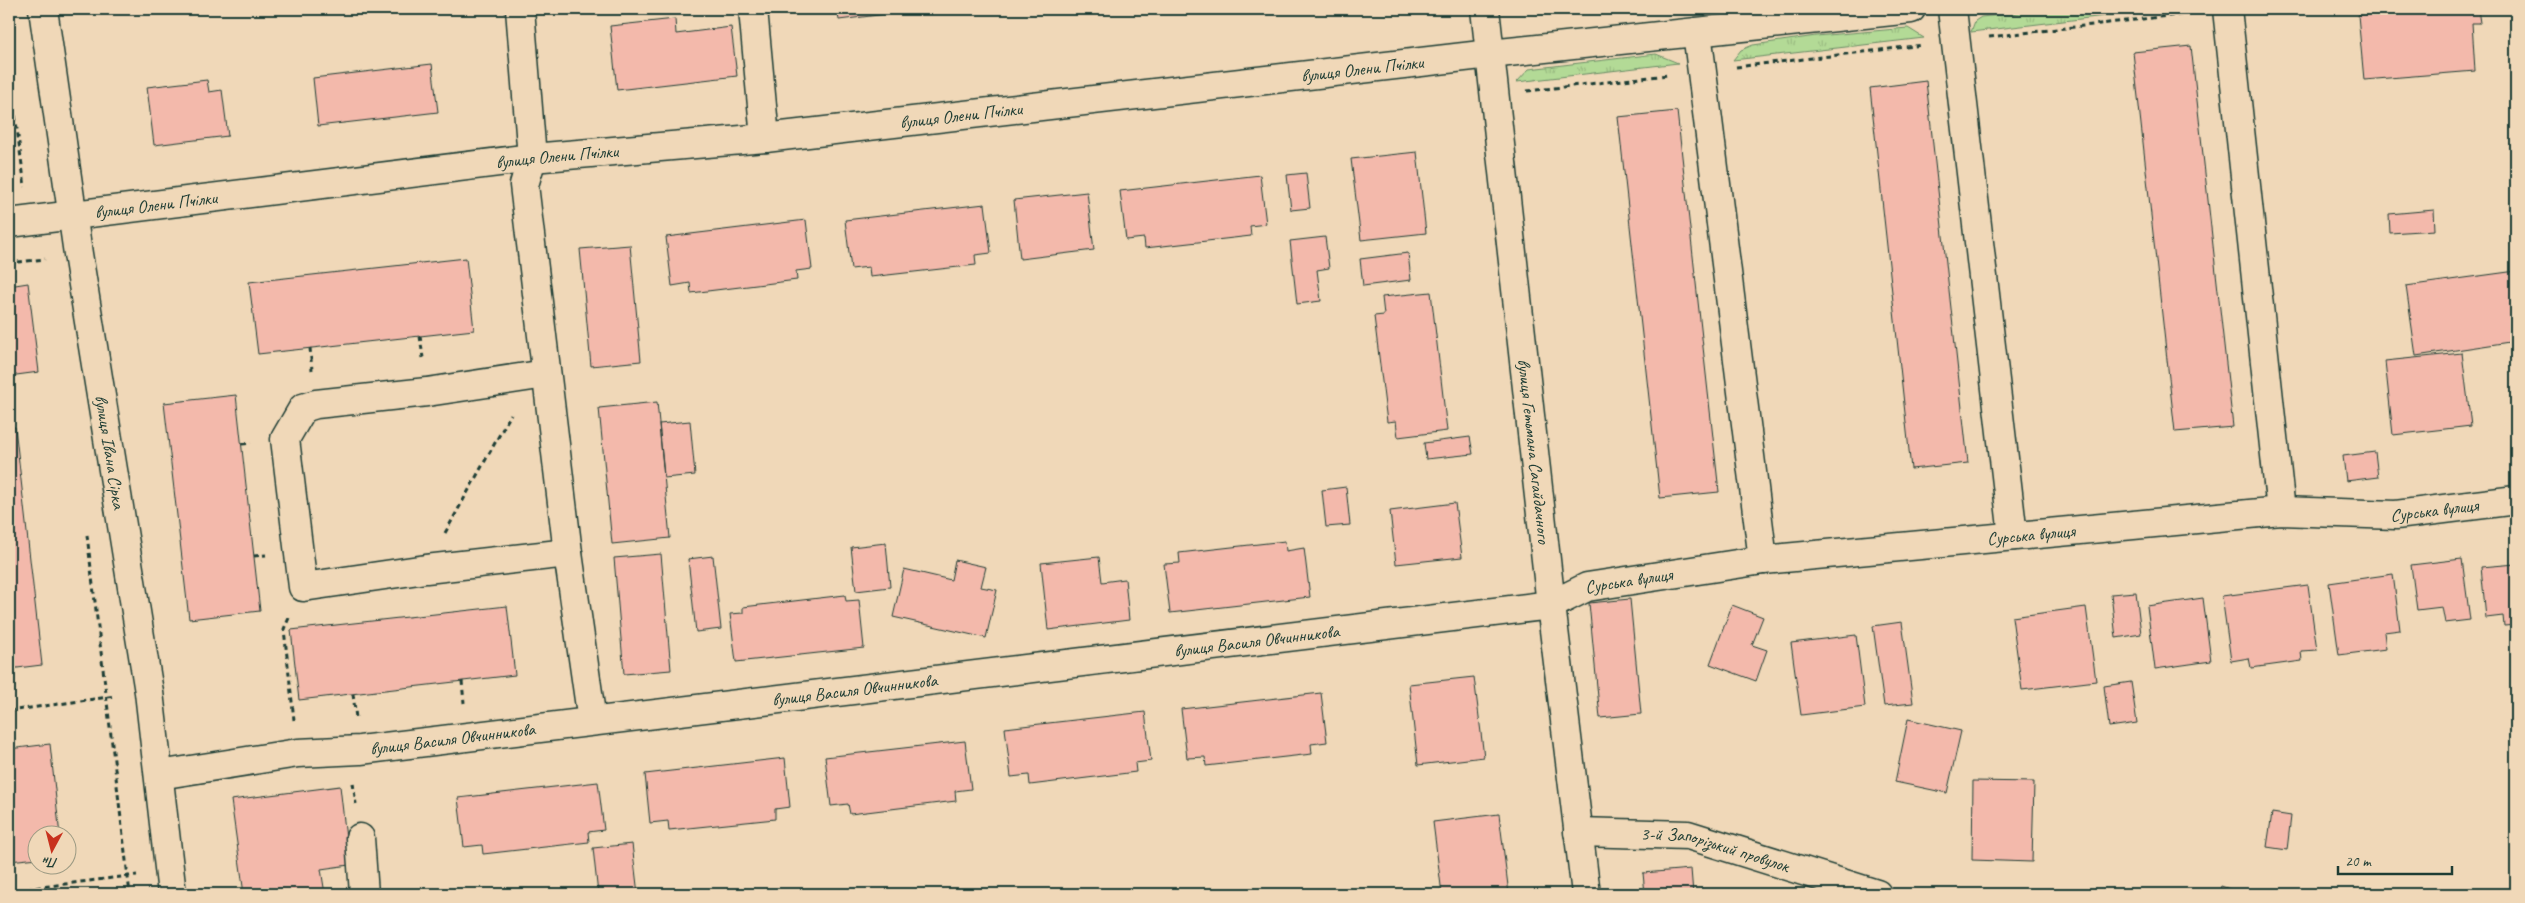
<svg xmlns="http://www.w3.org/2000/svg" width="2525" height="903" font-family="Caveat,sans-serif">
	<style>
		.grass { fill: url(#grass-tufts); stroke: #698c65 }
		.building { fill: #f3b9ab; stroke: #1f3d34 }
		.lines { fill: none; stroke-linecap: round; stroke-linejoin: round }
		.minor-casing { stroke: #1f3d34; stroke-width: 31 }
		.path { stroke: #1f3d34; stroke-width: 3; stroke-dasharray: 5 4; stroke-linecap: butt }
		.minor { stroke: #f0d8b8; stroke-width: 28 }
		.labels { text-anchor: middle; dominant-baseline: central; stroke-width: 5; stroke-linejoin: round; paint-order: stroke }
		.street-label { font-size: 18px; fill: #1f3d34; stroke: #f0d8b8 }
	</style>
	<defs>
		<pattern id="grass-tufts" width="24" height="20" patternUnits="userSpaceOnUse" patternTransform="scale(1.25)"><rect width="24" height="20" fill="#b3da96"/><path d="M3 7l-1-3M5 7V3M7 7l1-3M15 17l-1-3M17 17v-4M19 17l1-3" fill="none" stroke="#9abc82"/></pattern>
	</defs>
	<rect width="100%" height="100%" fill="#f0d8b8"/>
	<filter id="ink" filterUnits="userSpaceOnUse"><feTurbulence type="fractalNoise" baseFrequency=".02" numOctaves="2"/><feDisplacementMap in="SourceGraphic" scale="10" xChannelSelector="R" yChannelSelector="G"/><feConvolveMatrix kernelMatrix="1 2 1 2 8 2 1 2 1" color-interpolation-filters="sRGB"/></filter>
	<g filter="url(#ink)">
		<!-- grass -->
		<path class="grass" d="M2054,9H2164L1971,32L1975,21L1981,17Z
			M1908,28L1924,38L1733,60L1741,50L1753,45L1816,36Z
			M1656,54L1678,63L1517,82L1529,69Z"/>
		<!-- building -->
		<path class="building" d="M837,9H925L839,20Z
			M2433,9H2478L2480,23H2472L2475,71L2364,80L2358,15Z
			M675,19L676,34L731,27L737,76L617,90L610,26Z
			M2191,46L2233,427L2175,432L2133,52Z
			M432,64L438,112L318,126L313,78Z
			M207,80L209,92L222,90L228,136L154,145L147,87Z
			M1926,81L1968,463L1911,469L1870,88Z
			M1677,111L1719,492L1660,498L1618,117Z
			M1417,152L1426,233L1361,240L1351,159Z
			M1306,173L1310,208L1291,210L1287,175Z
			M1260,175L1266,224L1250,226L1251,236L1145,248L1144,238L1126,240L1120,191Z
			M1087,192L1094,250L1020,259L1014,200Z
			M985,204L991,253L975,255L976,265L870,277L869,267L851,269L845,220Z
			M2434,210L2435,230L2390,233L2389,214Z
			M806,220L812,269L796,271L797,280L691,293L690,283L672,286L666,237Z
			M1325,237L1329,268L1317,270L1321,301L1297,304L1290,241Z
			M630,245L641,361L591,366L580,249Z
			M1408,253L1411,280L1363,286L1360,259Z
			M466,258L474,330L258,354L249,282Z
			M2516,271V341L2416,356L2406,286Z
			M28,283L39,372L9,376V286Z
			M1431,292L1447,431L1398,437L1396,421L1387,422L1374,316L1384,315L1382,297Z
			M2462,353L2471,426L2393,435L2385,361Z
			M236,395L260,611L189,619L164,403Z
			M657,402L670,538L612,544L599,408Z
			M690,421L695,475L664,478L659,424Z
			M9,427H15L42,665L9,669Z
			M1470,437L1473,454L1426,459L1424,443Z
			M2375,452L2378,477L2346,481L2343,456Z
			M1346,487L1350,525L1326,527L1322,490Z
			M1455,503L1462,557L1396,564L1390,511Z
			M1285,541L1286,551L1304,548L1310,597L1170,613L1164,564L1180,563L1179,553Z
			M886,543L890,587L856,591L851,547Z
			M661,554L671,670L624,674L614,558Z
			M713,556L721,629L696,632L688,559Z
			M1099,557L1102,582L1125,579L1129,620L1048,630L1041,563Z
			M2462,559L2470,620L2445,623L2442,607L2417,610L2411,565Z
			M955,560L986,567L981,587L997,590L986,638L893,617L904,569L951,580Z
			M2516,564V625L2504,626L2503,616L2486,618L2481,567Z
			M2393,574L2400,630L2384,632L2386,649L2339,655L2329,583Z
			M2308,585L2317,650L2301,651L2302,661L2251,668L2249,658L2231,661L2222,596Z
			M2136,592L2141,634L2116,638L2111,594Z
			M845,595L846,601L859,600L864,648L736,662L730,614L743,613V607Z
			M2203,598L2211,661L2155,669L2147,606Z
			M1630,599L1641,714L1600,718L1589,603Z
			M1732,605L1763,617L1752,645L1767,650L1756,681L1710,664Z
			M507,606L515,675L299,700L291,630Z
			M2086,607L2096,681L2022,690L2012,617Z
			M1902,622L1913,703L1884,706L1873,626Z
			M1856,635L1865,707L1801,715L1791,643Z
			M1474,677L1484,757L1418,765L1409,684Z
			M2131,682L2137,723L2109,727L2104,686Z
			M1321,693L1327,742L1311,744L1312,754L1206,766L1205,757L1187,758L1181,709Z
			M1145,712L1151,761L1135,763L1136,772L1030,785L1029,775L1011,777L1005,728Z
			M1908,719L1961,731L1947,793L1895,782Z
			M965,741L971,789L955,791L956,801L850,814L848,804L831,806L825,757Z
			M50,744L60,836H38V858L9,861V749Z
			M785,758L790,807L775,809V819L669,830L668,821L650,823L645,774Z
			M1973,781L2034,782L2032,862L1972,860Z
			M598,782L604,830L588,832L589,842L483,854L482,845L464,847L458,798Z
			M340,786L349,865L321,869L325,894H244L231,800Z
			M2272,813L2291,816L2287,850L2267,847Z
			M1499,814L1509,894H1442L1433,822Z
			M632,844L638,894H598L593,848Z
			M1691,869L1693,894H1645L1643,873Z
			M2221,886L2244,894H2218Z"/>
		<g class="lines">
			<!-- minor casing -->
			<g class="minor-casing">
				<g id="minor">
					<path id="s1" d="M43,9L78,254L149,692L172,894"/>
					<path d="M520,9L532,158L524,185L568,553L592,721"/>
					<path d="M753,9L765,138"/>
					<path id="s2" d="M1485,9L1551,605L1586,894"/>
					<path d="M1952,9L2013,536"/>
					<path d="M2227,9L2281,511"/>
					<path d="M1697,32L1763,560"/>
					<path id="s3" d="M9,223L532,158L765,138L1490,54L1911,9"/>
					<path d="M546,374L427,392L316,404L303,408L285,439L303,587L426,569L568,553"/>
					<path id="s4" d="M159,775L298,753L360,750L1551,605L1587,587L1763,560L2281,511L2396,515L2516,500"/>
					<path id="s5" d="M1578,832L1688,835L1877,894"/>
					<path d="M360,838L364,894"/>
				</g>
			</g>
			<!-- path -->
			<path class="path" d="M1989,37L2194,13
				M1736,67L1923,45
				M9,71L25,187
				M1527,91L1668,75
				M9,263L45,259
				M420,336L423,358
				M310,348L312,370
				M242,444L251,443
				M445,533L511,414
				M87,535L130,894
				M254,556L266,555
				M289,618L284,629L294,720
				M462,681L464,703
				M353,694L356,718
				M9,711L115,696
				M353,783L356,804
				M9,891L137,875"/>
			<!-- minor -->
			<use href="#minor" class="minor"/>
		</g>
	</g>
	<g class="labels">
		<!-- street labels -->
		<g class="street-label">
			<text stroke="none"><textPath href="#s3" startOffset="1362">вулиця Олени Пчілки</textPath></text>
			<text stroke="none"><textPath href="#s3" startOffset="958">вулиця Олени Пчілки</textPath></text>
			<text stroke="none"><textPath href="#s3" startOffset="552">вулиця Олени Пчілки</textPath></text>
			<text stroke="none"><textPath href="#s3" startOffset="148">вулиця Олени Пчілки</textPath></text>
			<text stroke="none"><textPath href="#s1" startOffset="448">вулиця Івана Сірка</textPath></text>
			<text stroke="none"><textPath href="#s2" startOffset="445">вулиця Гетьмана Сагайдачного</textPath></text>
			<text stroke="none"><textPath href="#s4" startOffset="2295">Сурська вулиця</textPath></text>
			<text stroke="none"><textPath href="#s4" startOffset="1890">Сурська вулиця</textPath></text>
			<text stroke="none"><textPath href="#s4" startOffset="1485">Сурська вулиця</textPath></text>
			<text stroke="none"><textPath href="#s4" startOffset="1106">вулиця Василя Овчинникова</textPath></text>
			<text stroke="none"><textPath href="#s4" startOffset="701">вулиця Василя Овчинникова</textPath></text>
			<text stroke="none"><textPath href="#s4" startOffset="296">вулиця Василя Овчинникова</textPath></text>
			<text stroke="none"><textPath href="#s5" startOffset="139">3-й Запорізький провулок</textPath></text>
		</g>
	</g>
	<!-- margin -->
	<rect width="2525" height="903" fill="none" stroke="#f0d8b8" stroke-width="30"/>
	<rect x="15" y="15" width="2495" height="873" fill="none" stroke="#1f3d34" stroke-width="2" filter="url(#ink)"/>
	<!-- north arrow -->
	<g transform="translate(52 850) rotate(187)"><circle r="24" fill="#f0d8b8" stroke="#9c9a83"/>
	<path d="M0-4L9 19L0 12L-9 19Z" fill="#c8321e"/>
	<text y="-8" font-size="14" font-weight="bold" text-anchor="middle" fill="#1f3d34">Пн</text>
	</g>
	<!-- scale -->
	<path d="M2338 866v8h114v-8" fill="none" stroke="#1f3d34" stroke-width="2.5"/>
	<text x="2345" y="866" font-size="15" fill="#1f3d34" stroke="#f0d8b8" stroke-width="4" paint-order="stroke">20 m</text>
</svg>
